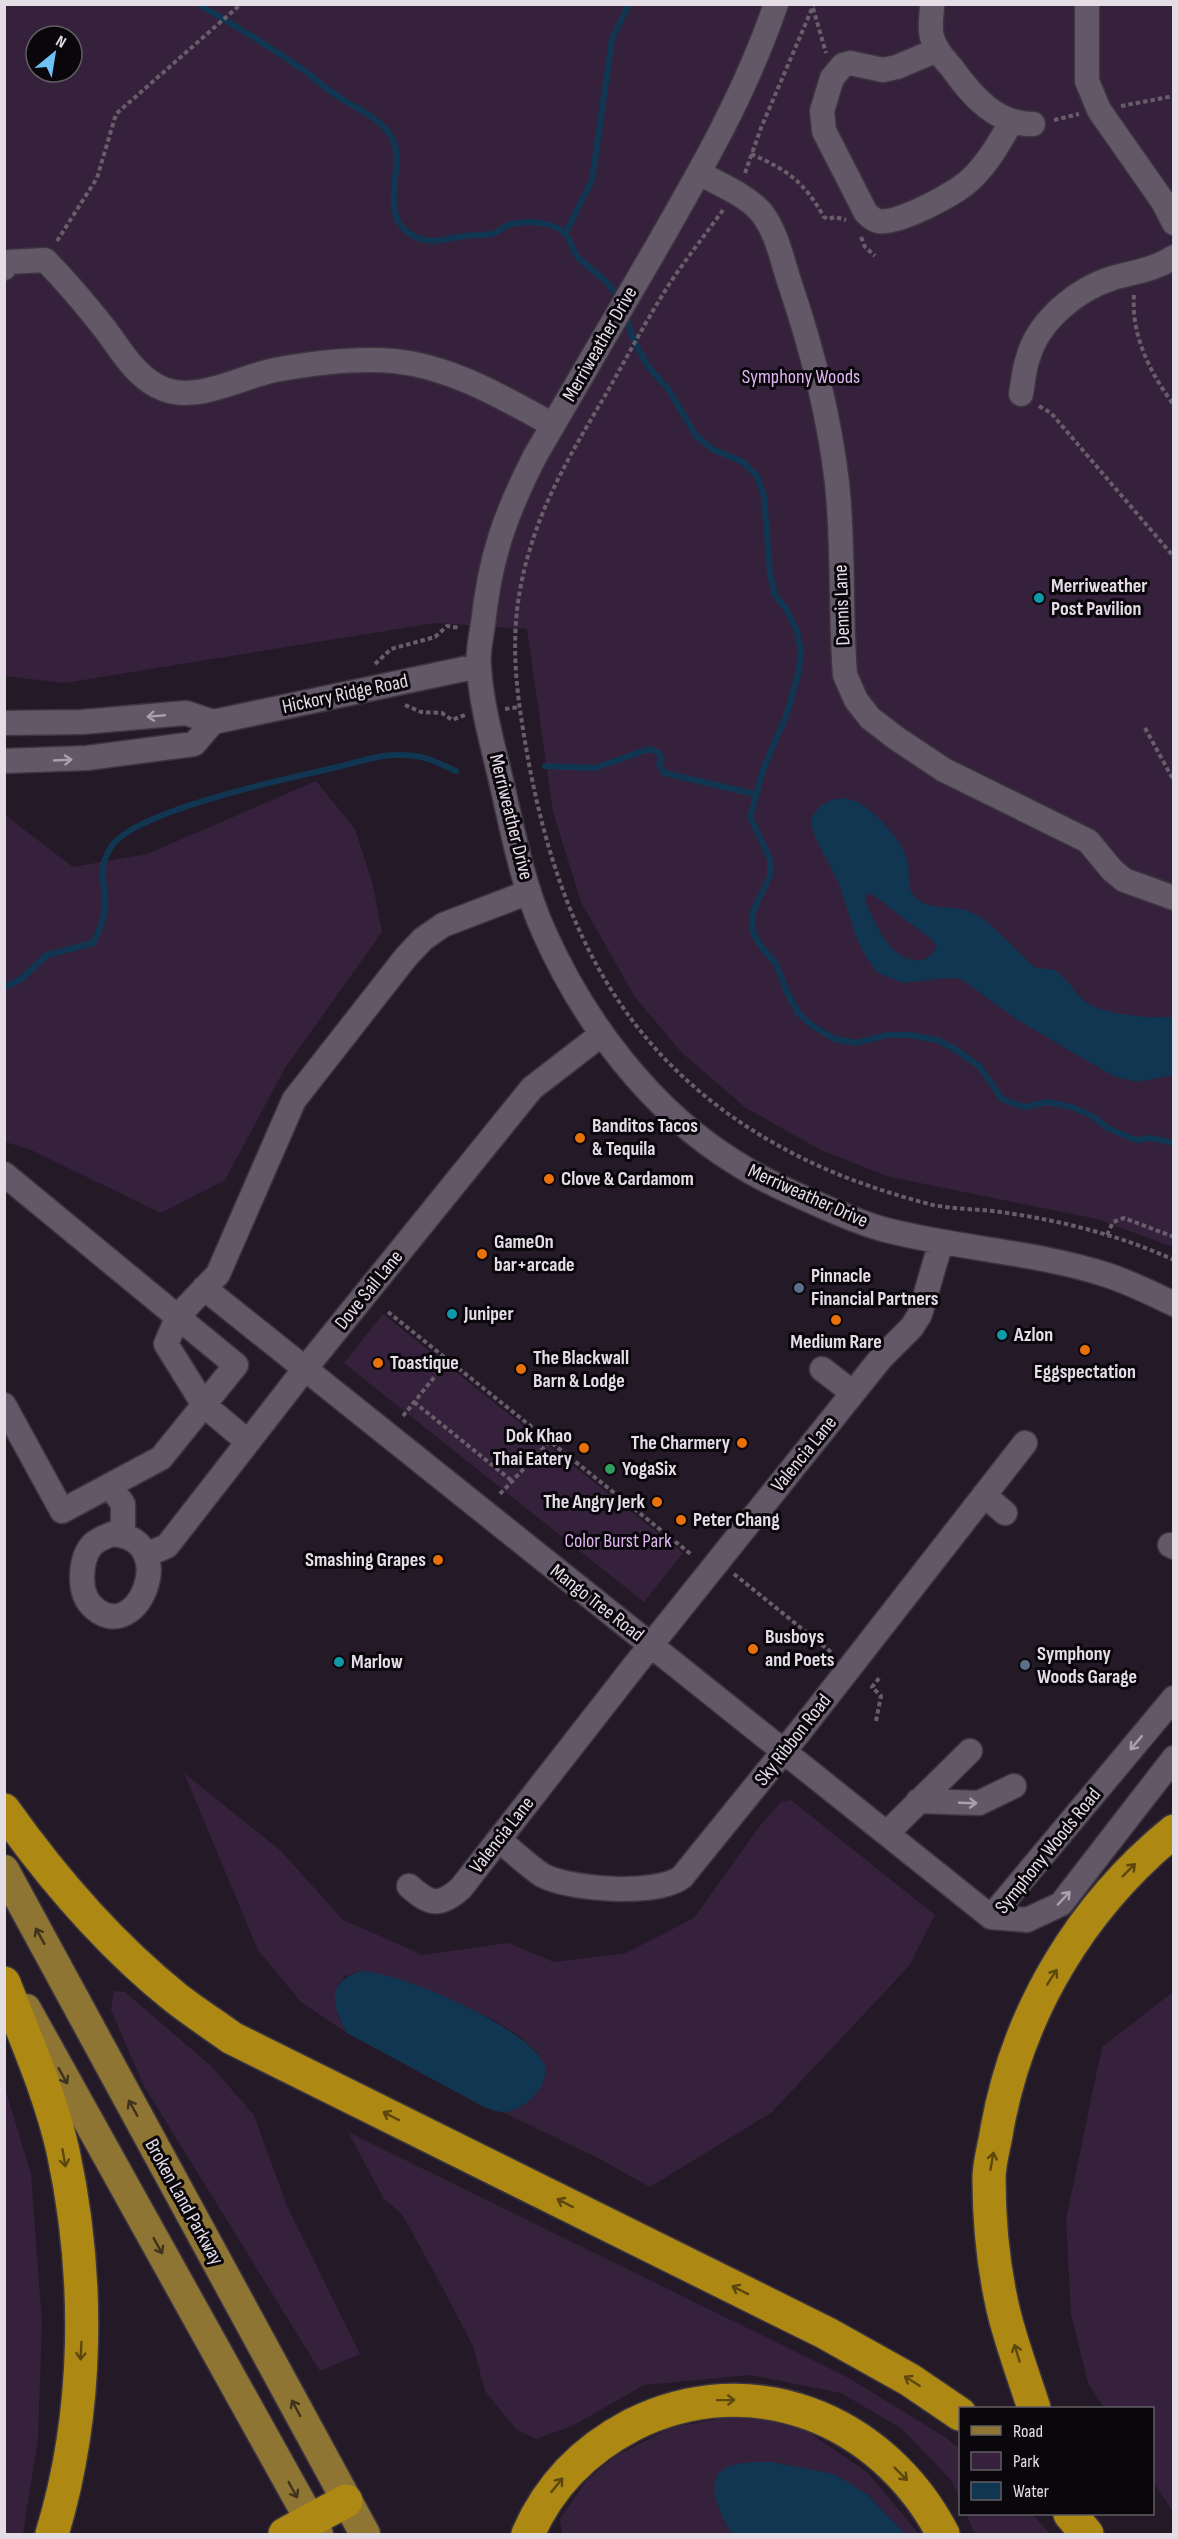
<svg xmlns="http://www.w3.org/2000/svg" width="1178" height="2539" font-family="'Sofia Sans Condensed',sans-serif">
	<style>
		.green { fill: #35213b; fill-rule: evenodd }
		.water { fill: #103651; fill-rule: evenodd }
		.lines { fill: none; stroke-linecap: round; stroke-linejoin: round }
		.stream { stroke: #103651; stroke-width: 6 }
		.minor-casing { stroke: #3c353f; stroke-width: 27 }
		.major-casing { stroke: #3c353f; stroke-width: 33 }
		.highway-casing { stroke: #3c353f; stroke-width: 36 }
		.path { stroke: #675e6a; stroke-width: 4; stroke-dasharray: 4.5 3; stroke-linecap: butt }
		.minor { stroke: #635867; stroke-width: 24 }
		.major { stroke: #8f7534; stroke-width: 30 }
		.highway { stroke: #ad8812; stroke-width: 33 }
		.oneway { stroke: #aaa1ad }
		.oneway2 { stroke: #5c480f }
		.oneway3 { stroke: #3f331c }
		.culture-dot { fill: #0f9aa8; stroke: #0a070c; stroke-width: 2 }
		.food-dot { fill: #e8710a; stroke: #0a070c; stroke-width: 2 }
		.service-dot { fill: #5c6f8a; stroke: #0a070c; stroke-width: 2 }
		.leisure-dot { fill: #2e9e5b; stroke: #0a070c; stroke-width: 2 }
		.labels { text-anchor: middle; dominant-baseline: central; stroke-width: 6; stroke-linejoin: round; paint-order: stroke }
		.street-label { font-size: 20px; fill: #e4dde6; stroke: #0a070c }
		.park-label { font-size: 20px; fill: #e1b5f1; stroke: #0a070c }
		.poi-label { font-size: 20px; font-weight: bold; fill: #e4dde6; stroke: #0a070c; text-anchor: start }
	</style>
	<rect width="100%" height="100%" fill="#241a27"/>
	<!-- green -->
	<path class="green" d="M4,5H1173V1247L1097,1219L890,1177L823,1151L746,1108L682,1053L635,997L581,902L553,812L527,629L435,623L64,683L5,676ZM36,36H72V72H36Z
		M316,781L355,829L373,885L382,932L285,1068L225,1180L161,1213L29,1149L5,1142V815L73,867L147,854Z
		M383,1314L683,1553L644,1602L344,1363Z
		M184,1773L281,1851L343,1920L423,1955L508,1943L554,1962L626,1953L694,1918L759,1827L781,1802L791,1800L935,1915L909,1966L772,2112L650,2187L596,2157L502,2112L529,2101L538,2091L537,2052L519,2036L492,2019L361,1971L345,1976L338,1985L337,2014L347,2033L301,2002L258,1950Z
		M114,1991L125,1992L210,2065L254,2115L287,2206L360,2354L320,2371L144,2086L111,2010Z
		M1173,1992V2512L1153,2481L1152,2408H1104L1088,2383L1071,2314L1066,2220L1102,2047Z
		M5,2088L31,2174L42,2323L38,2438L23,2534H4Z
		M348,2132L847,2377L945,2437L960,2449V2500L952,2481L901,2428L841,2393L750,2375L644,2385L572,2426L536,2439L516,2429L485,2391L473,2346L441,2285L402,2214L384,2199Z
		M735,2416L777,2421L810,2433L868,2473L919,2534H905L867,2494L717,2476C711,2496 721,2517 732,2534H562L560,2519L586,2481L614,2457L670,2428Z
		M966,2514H1032L1050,2534H975Z"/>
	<!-- water -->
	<path class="water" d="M834,799C838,799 844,798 848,799C870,803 901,839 907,859C911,873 905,888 916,898C931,912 957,904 973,913C994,924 1008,943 1025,958C1028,961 1032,966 1035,967C1043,970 1050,967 1057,972C1071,981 1075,996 1089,1004C1102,1012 1135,1017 1151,1017C1159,1018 1165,1015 1173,1018V1075L1136,1082L1113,1076L1016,1019L961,979L946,978L903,983L878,973L866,957L856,937L839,884L813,833L811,817L821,805ZM872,894L931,939L937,946C934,953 929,959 920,960C890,963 876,923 865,901L866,895Z
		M361,1971C399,1972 515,2023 538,2055C540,2058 544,2063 545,2066C549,2088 522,2113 501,2112C496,2112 489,2108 484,2107L347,2033C332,2006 325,1982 361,1971Z
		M771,2462L834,2474L867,2494L905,2534H732C721,2517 701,2478 728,2467C742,2461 757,2462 771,2462Z"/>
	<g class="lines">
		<!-- stream -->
		<path class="stream" d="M198,4C235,26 272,47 306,72C317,80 327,90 339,97C357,109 381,118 392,138C408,166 373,217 416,237C432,245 448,238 465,236C474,234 484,236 492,234C498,232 503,227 508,225C525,220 551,221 565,233C571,239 572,251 578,257C592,272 610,281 619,299
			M565,234L592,180L612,39L629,4
			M626,313L632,337L647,365L668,389L697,437L714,450L743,462L757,476L764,496L770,574L775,595L786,609L797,631L801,652L798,675L786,716L763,770L750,817L770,859V876L753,911L752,930L760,945L776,964L787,992L799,1014L814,1027L835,1039L855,1043L887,1035H910L937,1040L955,1049L980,1067L1002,1099L1024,1107L1048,1102L1072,1107L1092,1116L1108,1128L1136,1140L1151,1138L1174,1143
			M545,766L595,768L649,749L658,752L661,757L659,764L664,773L755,794
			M4,987L20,980L47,955L93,943C100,931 104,918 105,904C106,879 95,874 111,847C133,811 289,778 333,768C353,764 375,755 395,755C422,754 432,760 456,771"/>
		<!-- minor casing -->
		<g class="minor-casing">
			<path id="minor" d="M776,4C746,92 701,170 655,250C615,319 575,387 535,456C505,515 490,557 483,624C481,638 477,654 479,668C482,712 496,756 505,798C515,843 525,890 544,932C584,1022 651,1111 736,1163C761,1179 788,1191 815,1203C838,1213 862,1224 886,1230C960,1249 1038,1252 1110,1276C1131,1283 1153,1294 1174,1304
				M932,4C932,15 929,27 932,37C935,49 944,59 952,68C971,95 997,125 1033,124
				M1087,4V81L1099,110L1162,200L1174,223
				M937,50L897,67L883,70L850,63L843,65L832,78L822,111L824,131L866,213C870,216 873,220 878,221C898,225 957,193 971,179C988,163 1000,142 1011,122
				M699,173C719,184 746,195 761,212C777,232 782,260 790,284C812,349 829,414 837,483C844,547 840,612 845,675L856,700L870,718L896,738L944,770L1088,841L1112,870L1124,880L1174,898
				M4,268L9,262L45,260C67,282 86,305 105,329C120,349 134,374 157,386C193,406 239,377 275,370C313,363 356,358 394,361C452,367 502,397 553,425
				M1021,394C1023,382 1024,369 1028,358C1038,321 1077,289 1113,278C1134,272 1154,270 1174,257
				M4,723L82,722L186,713L213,722L478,666
				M4,761L87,758L194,744L213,722
				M4,1174L236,1365L161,1458L62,1511L4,1405
				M204,1288L991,1917
				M822,1369L853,1393
				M248,1442L204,1405L166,1344L178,1316L218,1274L294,1100L406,957L423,939L443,925L529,892
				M110,1486L123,1504V1535
				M984,1495L1005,1513
				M112,1534C184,1539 135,1652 91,1605C78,1591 80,1559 92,1545C98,1539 105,1537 112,1534Z
				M1170,1545L1174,1547
				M146,1555L167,1546L304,1370L532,1088L602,1034
				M918,1801L979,1803L1014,1786
				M887,1833L970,1751
				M499,1840C513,1851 527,1865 542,1875C569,1890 657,1896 682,1877L801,1730L1025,1443
				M409,1886C430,1905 440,1907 461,1888L635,1665L881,1358L912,1327L920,1314L941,1242
				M991,1917L1174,1698
				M991,1917L1027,1920L1061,1904L1174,1758"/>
		</g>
		<!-- major casing -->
		<g class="major-casing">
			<path id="major" d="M4,1870L365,2534
				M26,2009L318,2534"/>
		</g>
		<!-- highway casing -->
		<g class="highway-casing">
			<path id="highway" d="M4,1810C53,1879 110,1945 176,1998C194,2012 214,2025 232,2038L826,2333L910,2380L960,2414
				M4,1983C25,2038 50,2093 63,2151C90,2276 89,2412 52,2534
				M1034,2408C1024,2377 1012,2345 1004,2313C994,2271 989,2222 989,2178C989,2162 995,2144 997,2129C1018,2011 1082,1906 1174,1831
				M1070,2514L1087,2534
				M285,2534L346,2501
				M528,2534C549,2486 584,2450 632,2425C752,2365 883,2419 943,2534"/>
		</g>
		<!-- path -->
		<path class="path" d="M813,8L826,53
			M1121,106L1174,96
			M1054,120L1079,114
			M751,154C788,170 804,182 824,217L828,219L835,217L846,220
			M745,173L761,128L814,4
			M723,210C705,235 686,259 670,283C647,319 627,357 606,394C577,443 546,494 530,549C506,626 515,687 529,764C563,943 636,1077 806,1160C845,1179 890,1194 933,1205C953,1209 973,1209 993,1211C1055,1219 1117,1234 1174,1260
			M861,237L865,247L875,256
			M57,241L97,178L116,114L241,4
			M1134,295C1131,335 1150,373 1174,405
			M1039,406L1051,413L1174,557
			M375,664L391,649L435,637L447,626L460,628
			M405,705L421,712L442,713L452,720L465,715
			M505,709L519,707
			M1145,728L1174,781
			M1107,1235L1113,1222L1124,1218L1174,1237
			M388,1312L692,1555
			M414,1402L512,1481
			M403,1416L448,1360
			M500,1494L550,1441
			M734,1574L831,1652
			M876,1721L881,1696L872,1687L880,1677"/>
		<!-- minor -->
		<use href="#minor" class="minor"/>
		<!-- major -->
		<use href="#major" class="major"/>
		<!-- highway -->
		<use href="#highway" class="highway"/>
	</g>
	<!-- one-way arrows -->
	<defs><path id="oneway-shaft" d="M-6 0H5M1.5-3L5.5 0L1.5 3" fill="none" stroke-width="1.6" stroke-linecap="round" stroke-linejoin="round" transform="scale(1.5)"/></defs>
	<g class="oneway">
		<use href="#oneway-shaft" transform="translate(156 716) rotate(175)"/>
		<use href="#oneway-shaft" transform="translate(63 760) rotate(-3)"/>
		<use href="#oneway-shaft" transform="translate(1136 1743) rotate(130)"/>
		<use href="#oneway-shaft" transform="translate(968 1803) rotate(2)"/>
		<use href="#oneway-shaft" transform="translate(1064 1898) rotate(-47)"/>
	</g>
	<g class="oneway2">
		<use href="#oneway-shaft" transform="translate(1129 1870) rotate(-45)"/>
		<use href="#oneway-shaft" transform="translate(1052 1977) rotate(-57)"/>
		<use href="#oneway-shaft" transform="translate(391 2116) rotate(-153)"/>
		<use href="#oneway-shaft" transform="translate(64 2158) rotate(80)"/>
		<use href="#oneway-shaft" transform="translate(992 2161) rotate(-80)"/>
		<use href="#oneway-shaft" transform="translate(565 2203) rotate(-153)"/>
		<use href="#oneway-shaft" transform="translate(740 2290) rotate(-153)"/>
		<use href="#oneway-shaft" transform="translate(81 2351) rotate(93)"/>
		<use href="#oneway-shaft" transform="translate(1017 2353) rotate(-107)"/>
		<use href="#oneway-shaft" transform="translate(912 2381) rotate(-148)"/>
		<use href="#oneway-shaft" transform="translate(726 2400) rotate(-1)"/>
		<use href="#oneway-shaft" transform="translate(901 2474) rotate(45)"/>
		<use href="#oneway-shaft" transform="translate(557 2485) rotate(-51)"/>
	</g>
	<g class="oneway3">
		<use href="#oneway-shaft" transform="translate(40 1936) rotate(-119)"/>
		<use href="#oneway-shaft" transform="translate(63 2076) rotate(61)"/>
		<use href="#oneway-shaft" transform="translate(133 2108) rotate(-119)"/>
		<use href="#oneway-shaft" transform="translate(158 2246) rotate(61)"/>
		<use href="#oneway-shaft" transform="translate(296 2408) rotate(-118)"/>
		<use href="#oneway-shaft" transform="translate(293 2490) rotate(61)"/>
	</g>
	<!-- markers -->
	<g class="culture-dot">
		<circle cx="1039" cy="598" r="6"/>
		<circle cx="452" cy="1314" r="6"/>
		<circle cx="1002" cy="1335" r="6"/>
		<circle cx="339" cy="1662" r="6"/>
	</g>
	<g class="food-dot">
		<circle cx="580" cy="1138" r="6"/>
		<circle cx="549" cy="1179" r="6"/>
		<circle cx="482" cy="1254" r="6"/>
		<circle cx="836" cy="1320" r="6"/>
		<circle cx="1085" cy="1350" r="6"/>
		<circle cx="378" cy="1363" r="6"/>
		<circle cx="521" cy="1369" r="6"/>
		<circle cx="742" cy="1443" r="6"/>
		<circle cx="584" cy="1448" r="6"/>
		<circle cx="657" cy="1502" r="6"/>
		<circle cx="681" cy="1520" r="6"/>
		<circle cx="438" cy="1560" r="6"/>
		<circle cx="753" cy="1649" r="6"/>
	</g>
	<g class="service-dot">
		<circle cx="799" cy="1288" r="6"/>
		<circle cx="1025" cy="1665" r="6"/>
	</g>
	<circle class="leisure-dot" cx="610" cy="1469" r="6"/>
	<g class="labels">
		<!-- street labels -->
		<g class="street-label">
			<text transform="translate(600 344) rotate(-60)">Merriweather Drive</text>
			<text transform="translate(842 605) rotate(-92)">Dennis Lane</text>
			<text transform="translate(345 694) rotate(-12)">Hickory Ridge Road</text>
			<text transform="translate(511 817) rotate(76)">Merriweather Drive</text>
			<text transform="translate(808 1196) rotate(24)">Merriweather Drive</text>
			<text transform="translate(369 1290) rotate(-51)">Dove Sail Lane</text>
			<text transform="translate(804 1454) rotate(-51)">Valencia Lane</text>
			<text transform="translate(597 1603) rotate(38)">Mango Tree Road</text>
			<text transform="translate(793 1740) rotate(-52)">Sky Ribbon Road</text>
			<text transform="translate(502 1835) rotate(-52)">Valencia Lane</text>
			<text transform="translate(1048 1851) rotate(-51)">Symphony Woods Road</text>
			<text transform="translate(184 2202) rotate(61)">Broken Land Parkway</text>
		</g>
		<!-- park labels -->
		<g class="park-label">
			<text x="801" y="377">Symphony Woods</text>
			<text x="618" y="1541">Color Burst Park</text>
		</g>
		<!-- poi labels -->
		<g class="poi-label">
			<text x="1051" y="586">Merriweather<tspan x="1051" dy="23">Post Pavilion</tspan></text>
			<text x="592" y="1126">Banditos Tacos<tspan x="592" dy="23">&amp; Tequila</tspan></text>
			<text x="561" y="1179">Clove &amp; Cardamom</text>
			<text x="494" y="1242">GameOn<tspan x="494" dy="23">bar+arcade</tspan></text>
			<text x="811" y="1276">Pinnacle<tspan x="811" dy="23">Financial Partners</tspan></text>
			<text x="464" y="1314">Juniper</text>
			<text x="1014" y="1335">Azlon</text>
			<text x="836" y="1342" text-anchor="middle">Medium Rare</text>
			<text x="533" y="1358">The Blackwall<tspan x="533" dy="23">Barn &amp; Lodge</tspan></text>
			<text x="390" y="1363">Toastique</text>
			<text x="1085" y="1372" text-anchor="middle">Eggspectation</text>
			<text x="572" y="1436" text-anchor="end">Dok Khao<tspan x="572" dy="23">Thai Eatery</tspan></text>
			<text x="730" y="1443" text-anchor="end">The Charmery</text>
			<text x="622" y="1469">YogaSix</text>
			<text x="645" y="1502" text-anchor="end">The Angry Jerk</text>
			<text x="693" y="1520">Peter Chang</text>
			<text x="426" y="1560" text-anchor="end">Smashing Grapes</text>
			<text x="765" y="1637">Busboys<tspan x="765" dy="23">and Poets</tspan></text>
			<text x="1037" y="1654">Symphony<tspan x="1037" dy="23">Woods Garage</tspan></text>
			<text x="351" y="1662">Marlow</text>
		</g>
	</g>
	<!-- border -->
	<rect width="1178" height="2539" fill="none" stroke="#e4dde6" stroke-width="12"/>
	<!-- legend -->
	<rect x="959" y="2407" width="195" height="108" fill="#0a070c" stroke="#615d63" stroke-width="1.5"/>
	<rect x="971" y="2426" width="30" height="9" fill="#8f7534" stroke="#615d63" stroke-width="1.5"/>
	<text x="1013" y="2437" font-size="18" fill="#e4dde6">Road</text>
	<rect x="971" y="2452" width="30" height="18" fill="#35213b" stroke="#615d63" stroke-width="1.5"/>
	<text x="1013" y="2467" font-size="18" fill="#e4dde6">Park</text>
	<rect x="971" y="2482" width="30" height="18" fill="#103651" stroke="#615d63" stroke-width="1.5"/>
	<text x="1013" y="2497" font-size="18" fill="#e4dde6">Water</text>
	<!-- north arrow -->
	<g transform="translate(54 54) rotate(30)"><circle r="28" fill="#0a070c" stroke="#615d63" stroke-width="1.5"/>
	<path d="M0-4.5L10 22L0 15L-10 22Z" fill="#6fc2f4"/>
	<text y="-9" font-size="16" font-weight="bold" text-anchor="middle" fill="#e4dde6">N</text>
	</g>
</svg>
